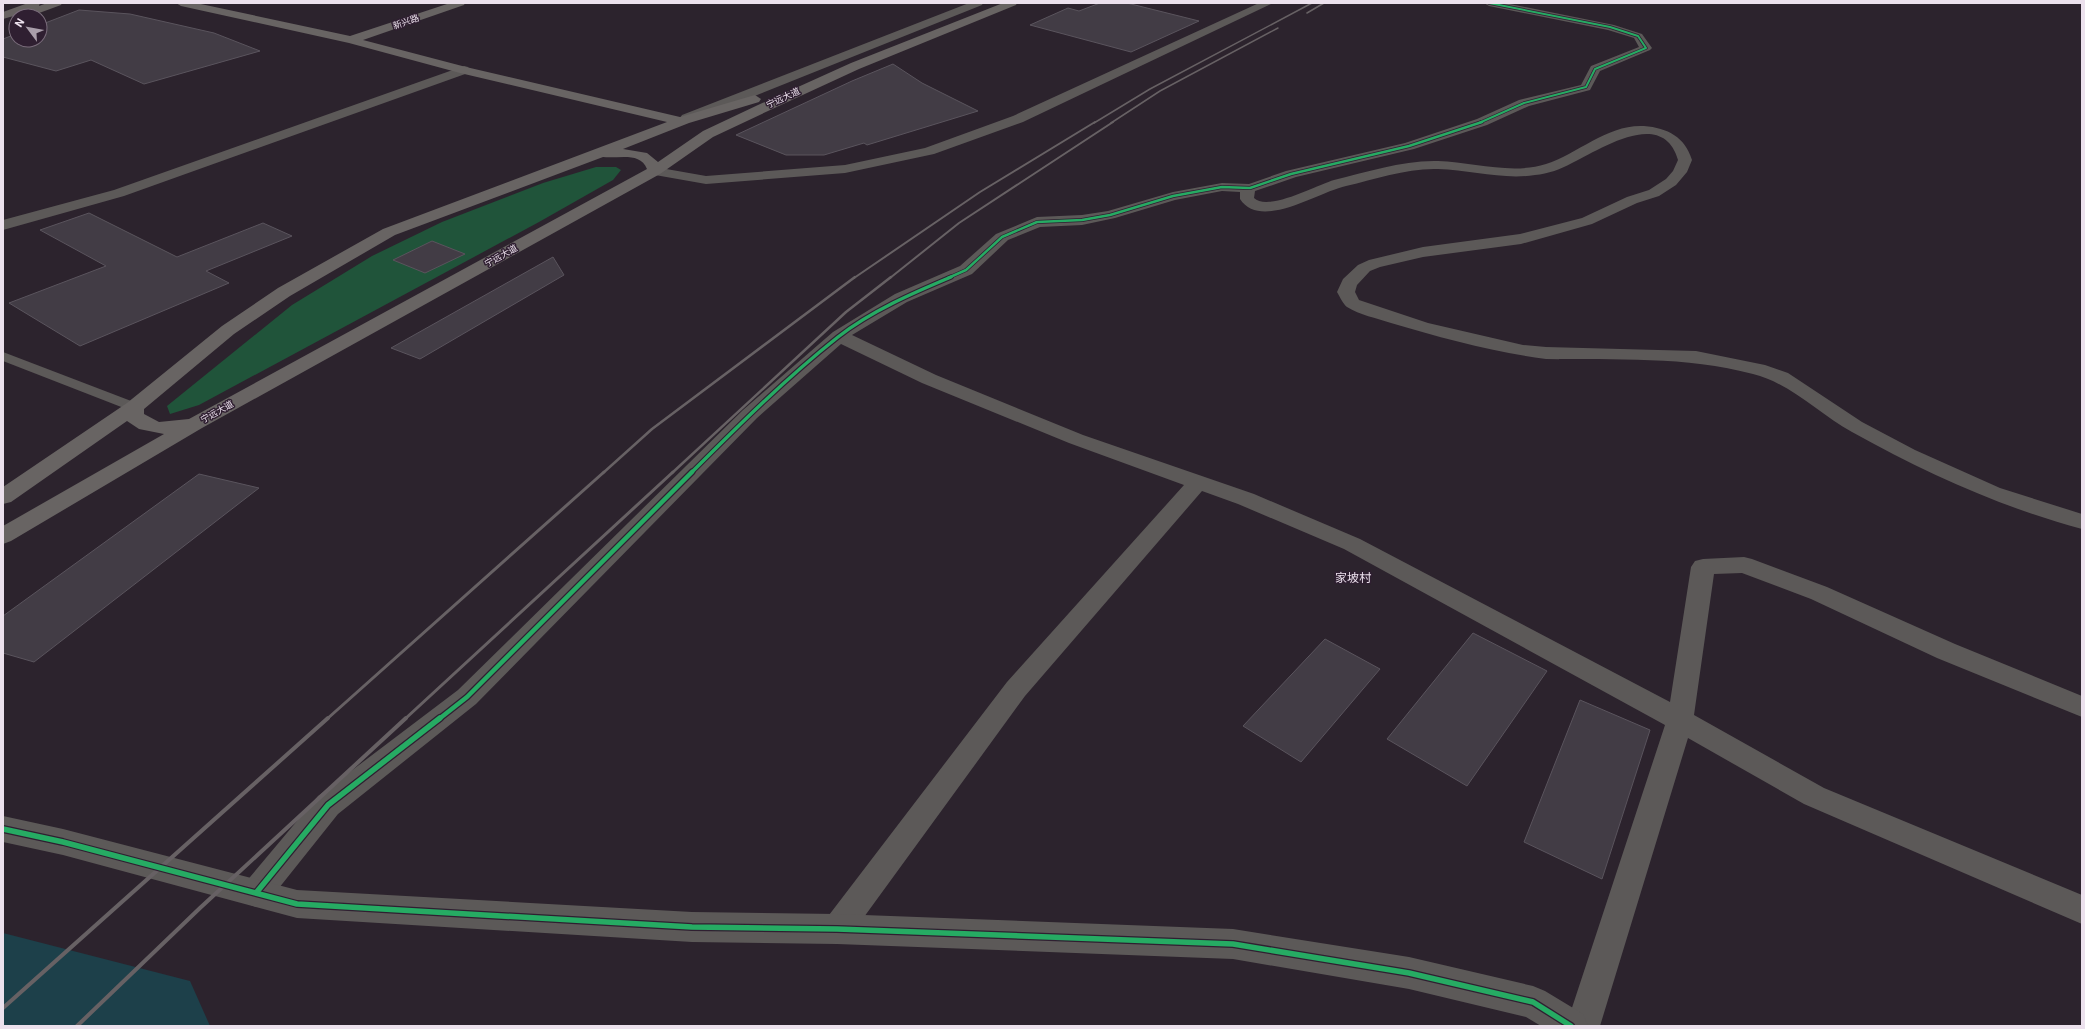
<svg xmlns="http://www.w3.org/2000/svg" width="2085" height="1029" font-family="Roboto,'Noto Sans SC',sans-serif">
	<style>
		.green { fill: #20543a }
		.water { fill: #1d404a }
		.building { fill: #423c45; stroke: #5a545d }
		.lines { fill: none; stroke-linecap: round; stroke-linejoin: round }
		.service { fill: #5c5958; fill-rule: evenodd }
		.minor { fill: #5c5958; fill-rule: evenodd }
		.tertiary { fill: #5c5958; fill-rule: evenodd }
		.secondary { fill: #686463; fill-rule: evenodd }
		.primary { fill: #676261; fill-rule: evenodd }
		.rail-far4 { stroke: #676164; stroke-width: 1.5 }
		.rail-far3 { stroke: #676164; stroke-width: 2 }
		.rail-far2 { stroke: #676164; stroke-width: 2.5 }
		.rail-far1 { stroke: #676164; stroke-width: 3 }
		.rail { stroke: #676164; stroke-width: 4 }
		.cycleway-far4-casing { stroke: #2f1f31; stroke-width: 3.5 }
		.cycleway-far3-casing { stroke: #2f1f31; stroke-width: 4 }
		.cycleway-far2-casing { stroke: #2f1f31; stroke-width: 5.5 }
		.cycleway-far1-casing { stroke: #2f1f31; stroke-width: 7 }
		.cycleway-casing { stroke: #2f1f31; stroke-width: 8 }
		.cycleway-far4 { stroke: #26ab63; stroke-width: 2 }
		.cycleway-far3 { stroke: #26ab63; stroke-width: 2.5 }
		.cycleway-far2 { stroke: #26ab63; stroke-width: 3.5 }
		.cycleway-far1 { stroke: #26ab63; stroke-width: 4.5 }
		.cycleway { stroke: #26ab63; stroke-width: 5.5 }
		.labels { text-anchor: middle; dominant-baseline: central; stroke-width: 3; stroke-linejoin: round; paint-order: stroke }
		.far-street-label { font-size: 9px; fill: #ece1ed; stroke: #2f1f31 }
		.quarter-label { font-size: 12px; fill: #ece1ed; stroke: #2f1f31 }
	</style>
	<rect width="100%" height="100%" fill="#2c232d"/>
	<!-- green -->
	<path class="green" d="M596,167H616L621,170L613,180L539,222L199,405L170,414L167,406L292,305L372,256L442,222L543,183Z"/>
	<!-- water -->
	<path class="water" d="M3,933L190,981L210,1026H3Z"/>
	<!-- building -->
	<path class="building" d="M1100,3H1127L1199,21L1131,52L1030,25L1068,8L1079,11Z
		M79,10L130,14L214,33L260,51L144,84L91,60L56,71L3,57V39L16,34V40H40V25Z
		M893,64L922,83L978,111L867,145L864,143L824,155H786L736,135L852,81Z
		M89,213L177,257L263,223L292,236L206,271L229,283L80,346L9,303L106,266L40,230Z
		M432,241L465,254L425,273L393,260Z
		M553,257L564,275L420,359L391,348Z
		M199,474L259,488L34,662L3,653V616Z
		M1473,633L1547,671L1467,786L1387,739Z
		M1325,639L1380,669L1301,762L1243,726Z
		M1580,700L1650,730L1602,879L1524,842Z"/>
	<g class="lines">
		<!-- service -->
		<path class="service" d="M3,352L139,404L142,407L139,410H129L3,361Z"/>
		<!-- minor -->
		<path class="minor" d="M969,3H983L982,5L692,121H682L680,118L682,115Z
			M1484,3H1505L1614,25L1642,34L1652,48L1650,50L1600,71L1590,90L1529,106L1487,125L1414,149L1296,177L1255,191L1254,198C1268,212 1317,185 1334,180C1367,172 1403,160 1438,161C1473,162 1511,175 1546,164C1579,153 1608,124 1644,126C1668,128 1685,137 1692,160L1687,172L1676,185L1659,196L1637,203L1592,224L1521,244L1423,257L1380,267L1370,271L1357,285L1355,292L1359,300L1428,323L1523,345L1546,347L1696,351L1765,365L1788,373L1862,422L1915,450L2000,488L2082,514V529C2000,507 1926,473 1852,432C1819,414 1790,383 1753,374C1686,356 1615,360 1546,359C1494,352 1441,338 1391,323C1376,318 1360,315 1347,307C1343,304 1340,297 1337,292L1343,279L1358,265L1369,260L1423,247L1520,234L1582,218L1627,197L1649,190L1666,179L1673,171L1678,160C1663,107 1601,149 1572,163C1561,169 1548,174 1535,175C1503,180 1471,170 1438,169C1407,168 1376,179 1346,186C1318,192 1261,231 1240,199V192L1222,191L1175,200L1115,218L1082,225L1040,227L1008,240L972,274L907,302L852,335L936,375L1083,435L1254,494L1360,539L1670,702L1691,567L1695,561L1703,559L1744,557L1752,559L1827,587L1955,644L2082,696V717L1937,658L1811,599L1742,573L1714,574L1694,715L1824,788L2082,895V924L1804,804L1688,738L1600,1026H1566L1665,725L1344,549L1238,504L1202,491L1025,696L848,939L837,944L826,939L821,929L826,919L1007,682L1184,485L1069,443L922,383L841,344L757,418L476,704L338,814L267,903L256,907L245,903L241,893L245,883L318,796L458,690L743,410L833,332L895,294L960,266L996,234L1037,217L1082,215L1108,211L1173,192L1222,183L1249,184L1286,171L1405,143L1477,119L1519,100L1581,85L1591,66L1639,47L1634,38L1608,30L1489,6Z
			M464,66L468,67L470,70L468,73L124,196L3,230V220L114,190Z"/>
		<!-- tertiary -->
		<path class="tertiary" d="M1259,3H1273L1023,122L934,154L845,173L706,184L655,175L650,174L648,171L650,168L655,167L706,176L845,165L925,148L1013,116Z
			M3,816L63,829L297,890L692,912L837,914L1233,929L1409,957L1533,986L1545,991L1583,1014L1588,1026H1541L1526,1017L1409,989L1233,959L837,944L692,942L297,918L63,855L3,842Z"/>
		<!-- secondary -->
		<path class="secondary" d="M176,3H196L350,36L450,3H465L464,5L363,40L466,67L680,117L755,95L761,99L759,102L689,123L623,149L647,153L658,162L703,131L758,105L851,63L1003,3H1017L1016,5L859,69L768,111L713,137L660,174L202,428L11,541L3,544V526L164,434L139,429L127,421L11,502L3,504V487L127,403L222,326L278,288L383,229L667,122L460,73L349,43L181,6ZM603,157C618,159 640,151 647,169L189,419L159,422L144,414V409L234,334L290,296L395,235Z"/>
		<!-- primary -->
		<path class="primary" d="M28,3H40L39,6L47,3H62L61,5L31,16L16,17L17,15L3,19V12Z"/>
		<!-- rail-far4 -->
		<path class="rail-far4" d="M1307,13L1324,3
			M1094,123L1150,89L1312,3
			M1111,123L1160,91L1278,28"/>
		<!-- rail-far3 -->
		<path class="rail-far3" d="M854,278L980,192L1095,122
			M890,278L959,223L1113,122"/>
		<!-- rail-far2 -->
		<path class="rail-far2" d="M603,473L652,429L855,277
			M672,473L846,312L891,277"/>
		<!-- rail-far1 -->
		<path class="rail-far1" d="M327,719L604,472
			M405,719L673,472"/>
		<!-- rail -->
		<path class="rail" d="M3,1008L328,718
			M77,1026L200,908L406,718"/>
		<!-- cycleway-far4 casing -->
		<g class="cycleway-far4-casing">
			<path id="cycleway-far4" d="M1479,123L1524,103L1586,87L1595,69L1646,48L1638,36L1610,27L1489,3"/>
		</g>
		<!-- cycleway-far3 casing -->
		<g class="cycleway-far3-casing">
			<path id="cycleway-far3" d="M948,278L966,270L1002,237L1037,222L1082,220L1110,215L1173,196L1222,187L1250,188L1291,174L1409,146L1482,122"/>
		</g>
		<!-- cycleway-far2 casing -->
		<g class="cycleway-far2-casing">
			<path id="cycleway-far2" d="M691,473C738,426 786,378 838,337C871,311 913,293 951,277"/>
		</g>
		<!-- cycleway-far1 casing -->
		<g class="cycleway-far1-casing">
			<path id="cycleway-far1" d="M439,719L467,697L692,472"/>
		</g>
		<!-- cycleway casing -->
		<g class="cycleway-casing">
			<path id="cycleway" d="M3,829L63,842L297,904L692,927L837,929L1233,944L1409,973L1533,1002L1571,1026
				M256,893L328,805L440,718"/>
		</g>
		<!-- cycleway-far4 -->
		<use href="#cycleway-far4" class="cycleway-far4"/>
		<!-- cycleway-far3 -->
		<use href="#cycleway-far3" class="cycleway-far3"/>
		<!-- cycleway-far2 -->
		<use href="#cycleway-far2" class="cycleway-far2"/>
		<!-- cycleway-far1 -->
		<use href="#cycleway-far1" class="cycleway-far1"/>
		<!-- cycleway -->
		<use href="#cycleway" class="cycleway"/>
	</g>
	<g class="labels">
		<!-- far-street labels -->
		<g class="far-street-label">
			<text transform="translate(406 22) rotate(-19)">新兴路</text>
			<text transform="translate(783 98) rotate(-25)">宁远大道</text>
			<text transform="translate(501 256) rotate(-29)">宁远大道</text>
			<text transform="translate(217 412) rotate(-29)">宁远大道</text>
		</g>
		<!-- quarter labels -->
		<g class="quarter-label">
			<text x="1353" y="578">家坡村</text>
		</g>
	</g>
	<!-- border -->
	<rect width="2085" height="1029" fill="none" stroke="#ece1ed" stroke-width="8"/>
	<!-- north arrow -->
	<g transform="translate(28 28) rotate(302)"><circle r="19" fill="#2f1f31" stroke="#7b6d7c"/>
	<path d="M0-3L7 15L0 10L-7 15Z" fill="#a99eaa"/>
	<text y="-6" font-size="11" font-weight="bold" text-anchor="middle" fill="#ece1ed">N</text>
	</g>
</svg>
